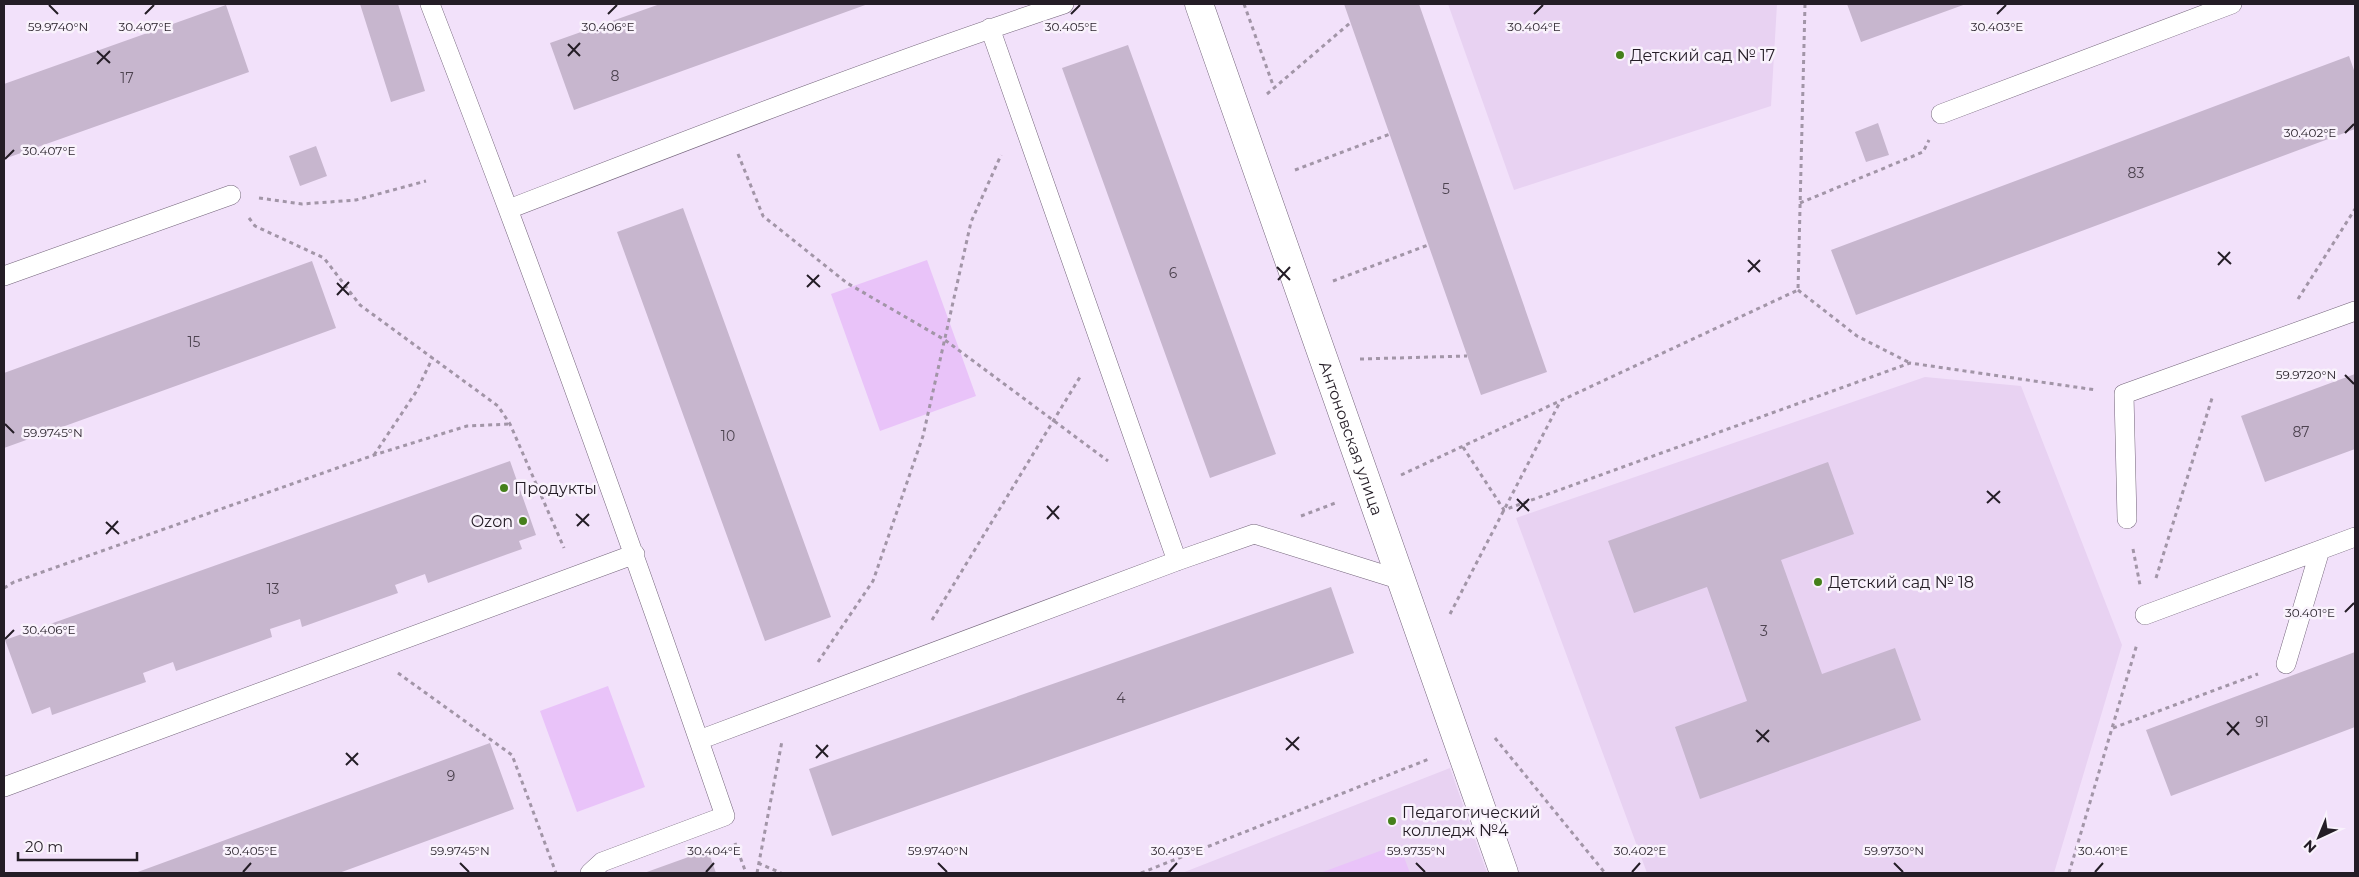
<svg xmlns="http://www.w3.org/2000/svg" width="2359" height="877" font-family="Montserrat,sans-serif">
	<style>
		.built { fill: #e8d2f2 }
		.green { fill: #e9c3f9 }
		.building { fill: #c7b6ce }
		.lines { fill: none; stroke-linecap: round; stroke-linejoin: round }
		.lane-casing { stroke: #73647a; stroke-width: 20 }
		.street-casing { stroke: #73647a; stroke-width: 29 }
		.path { stroke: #a295a7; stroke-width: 3; stroke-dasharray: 4 4; stroke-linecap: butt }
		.lane { stroke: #fff; stroke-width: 19 }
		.street { stroke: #fff; stroke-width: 28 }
		.ticks { fill: none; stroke: #241d26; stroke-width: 2 }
		.poi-dot { fill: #45801b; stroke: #f9f2fc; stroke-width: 2 }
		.labels { text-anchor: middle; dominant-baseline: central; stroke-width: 5; stroke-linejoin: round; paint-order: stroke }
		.number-label { font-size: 14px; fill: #4d4350 }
		.poi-label { font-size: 16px; fill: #241d26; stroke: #f9f2fc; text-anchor: start }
		.street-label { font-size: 16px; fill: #241d26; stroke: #f9f2fc }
		.ticks-label { font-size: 12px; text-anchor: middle; fill: #241d26; stroke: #f9f2fc; stroke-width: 5; stroke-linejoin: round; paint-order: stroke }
	</style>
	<rect width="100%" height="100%" fill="#f2e1fa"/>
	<!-- built -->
	<path class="built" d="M1448,4H1777L1771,106L1514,190Z
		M1925,377L2021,386L2122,645L2054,873H1647L1516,518Z
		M1450,768L1487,873H1182Z"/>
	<!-- green -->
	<path class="green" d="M927,260L976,396L880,431L831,294Z
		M608,686L645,787L577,812L540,711Z
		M1399,844L1410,873H1320Z"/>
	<!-- building -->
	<path class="building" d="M360,4H398L425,91L391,102Z
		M660,4H868L574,110L550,43Z
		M1344,4H1419L1547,372L1481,395Z
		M1847,4H1966L1861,42Z
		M226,5L249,72L4,159V84Z
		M1128,45L1276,454L1210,478L1062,68Z
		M2349,56L2355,73V129L1856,315L1831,250Z
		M1878,123L1889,155L1866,162L1855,132Z
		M316,146L327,176L300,186L289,156Z
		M683,208L831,617L765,641L617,232Z
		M312,261L336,328L4,448V373Z
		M2355,374V449L2265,482L2241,416Z
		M510,461L536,535L519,541L522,549L428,583L425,574L395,585L398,593L302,627L300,619L270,629L272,637L176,671L173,662L143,673L146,682L52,715L50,707L32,714L5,640Z
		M1828,462L1854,534L1781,560L1822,674L1895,648L1921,720L1700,799L1675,727L1747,701L1707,587L1634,613L1608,541Z
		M1331,587L1354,653L832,836L809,769Z
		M2355,652V727L2171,796L2146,730Z
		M490,743L514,809L476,823L339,873H135Z
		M708,850L716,873H644Z"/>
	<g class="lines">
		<!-- lane casing -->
		<g class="lane-casing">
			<path id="lane" d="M430,4C534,272 631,543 725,816L602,862L590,873
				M990,28L1177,561
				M1941,114L2232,4
				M509,209C693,138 877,66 1064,4
				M4,276L231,195
				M2127,519L2124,394L2355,311
				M2145,615L2355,537
				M2286,664L2320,550
				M699,740L1177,561L1254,534L1401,580
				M4,787L635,554"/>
		</g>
		<!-- street casing -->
		<g class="street-casing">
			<g id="street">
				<path id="s1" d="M1199,4L1504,873"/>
			</g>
		</g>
		<!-- path -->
		<path class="path" d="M1244,4L1274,88
			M1267,94L1350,23
			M738,154L763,216L847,283L945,340L1108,461
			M1295,170L1390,134
			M259,198L302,204L356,200L426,181
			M1800,203L1923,152L1929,140
			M249,218L255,226L324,258L360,305L498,406L510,424L564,548
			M1333,281L1428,245
			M1798,290L1857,336L1910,363
			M2298,299L2355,209
			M1360,359L1467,356
			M1463,447L1504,510L1910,363L2096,390
			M374,455L416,392L433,357
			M1401,475L1798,290L1805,4
			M1301,516L1338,502
			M2133,549L2140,585
			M2156,578L2213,395
			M4,588L14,582L374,455L467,426L510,424
			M1450,614L1560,402
			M932,620L1080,377
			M818,662L873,581L923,436L971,222L1001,155
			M398,673L512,755L556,873
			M2113,728L2258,674
			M1495,738L1605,873
			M735,843L746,873
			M758,863L781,873
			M757,873L782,741
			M1141,873L1429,759
			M2069,873L2137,644"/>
		<!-- lane -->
		<use href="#lane" class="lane"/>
		<!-- street -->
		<use href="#street" class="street"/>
	</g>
	<!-- ticks -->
	<path class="ticks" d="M49,5L58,14M145,14L154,5M608,14L617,5M1071,14L1080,5M1534,14L1543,5M1997,14L2006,5M568,44L580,56M97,51L110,63M568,56L580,43M97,64L110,51M2345,133L2354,124M5,159L14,150M2218,252L2231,264M1748,260L1760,272M2218,265L2230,252M1277,267L1290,280M1748,272L1760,260M807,275L820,287M1278,280L1290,267M337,283L349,295M807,287L819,275M337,295L349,282M2345,375L2354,384M5,424L14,433M1987,491L2000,503M1517,499L1529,511M1987,503L2000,491M1047,506L1059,519M1517,511L1529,499M576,514L589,526M1047,519L1059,506M106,522L119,534M577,526L589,514M106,534L118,521M2345,612L2354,603M5,639L14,630M2227,722L2239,735M1756,730L1769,742M2227,735L2239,722M1286,738L1299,750M1757,742L1769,730M816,745L828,757M1286,750L1299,737M346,753L358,765M816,758L828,745M346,765L358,753M460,863L469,872M938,863L947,872M1416,863L1425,872M1894,863L1903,872M243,872L251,863M706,872L714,863M1169,872L1177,863M1632,872L1640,863M2095,872L2103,863"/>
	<!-- markers -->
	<g class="poi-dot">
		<circle cx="1620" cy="55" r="5"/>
		<circle cx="504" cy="488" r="5"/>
		<circle cx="523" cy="521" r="5"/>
		<circle cx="1818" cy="582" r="5"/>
		<circle cx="1392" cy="821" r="5"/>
	</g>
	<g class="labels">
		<!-- number labels -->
		<g class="number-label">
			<text x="615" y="76">8</text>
			<text x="127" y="78">17</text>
			<text x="2136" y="173">83</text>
			<text x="1446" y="189">5</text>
			<text x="1173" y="273">6</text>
			<text x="194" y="342">15</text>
			<text x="2301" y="432">87</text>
			<text x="728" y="436">10</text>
			<text x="273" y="589">13</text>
			<text x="1764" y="631">3</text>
			<text x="1121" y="698">4</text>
			<text x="2262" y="722">91</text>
			<text x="451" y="776">9</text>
		</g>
		<!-- poi labels -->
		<g class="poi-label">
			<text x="1630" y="55">Детский сад № 17</text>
			<text x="514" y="488">Продукты</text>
			<text x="513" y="521" text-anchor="end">Ozon</text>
			<text x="1828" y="582">Детский сад № 18</text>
			<text x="1402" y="812">Педагогический<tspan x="1402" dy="18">колледж №4</tspan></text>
		</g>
		<!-- street labels -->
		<g class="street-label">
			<text stroke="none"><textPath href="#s1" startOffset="460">Антоновская улица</textPath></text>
		</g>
	</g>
	<g class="ticks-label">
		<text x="58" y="31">59.9740°N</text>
		<text x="145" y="31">30.407°E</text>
		<text x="608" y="31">30.406°E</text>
		<text x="1071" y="31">30.405°E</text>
		<text x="1534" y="31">30.404°E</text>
		<text x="1997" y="31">30.403°E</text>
		<text x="2310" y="137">30.402°E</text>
		<text x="49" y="155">30.407°E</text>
		<text x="2306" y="379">59.9720°N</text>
		<text x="53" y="437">59.9745°N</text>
		<text x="2310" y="617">30.401°E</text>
		<text x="49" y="634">30.406°E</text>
		<text x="251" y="855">30.405°E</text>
		<text x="714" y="855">30.404°E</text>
		<text x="1177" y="855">30.403°E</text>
		<text x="1640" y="855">30.402°E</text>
		<text x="2103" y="855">30.401°E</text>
		<text x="460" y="855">59.9745°N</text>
		<text x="938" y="855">59.9740°N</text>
		<text x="1416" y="855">59.9735°N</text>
		<text x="1894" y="855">59.9730°N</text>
	</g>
	<!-- border -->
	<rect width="2359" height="877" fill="none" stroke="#241d26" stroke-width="10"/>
	<!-- north arrow -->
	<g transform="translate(2319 837) rotate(224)" stroke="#f9f2fc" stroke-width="4" paint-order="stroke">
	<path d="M0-4L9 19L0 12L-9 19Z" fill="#241d26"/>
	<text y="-8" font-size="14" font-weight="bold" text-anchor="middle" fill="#241d26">N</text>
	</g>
	<!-- scale -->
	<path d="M18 852v8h119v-8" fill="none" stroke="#241d26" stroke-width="2.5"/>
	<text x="25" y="852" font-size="15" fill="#241d26" stroke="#f9f2fc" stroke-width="4" paint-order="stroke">20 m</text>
</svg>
